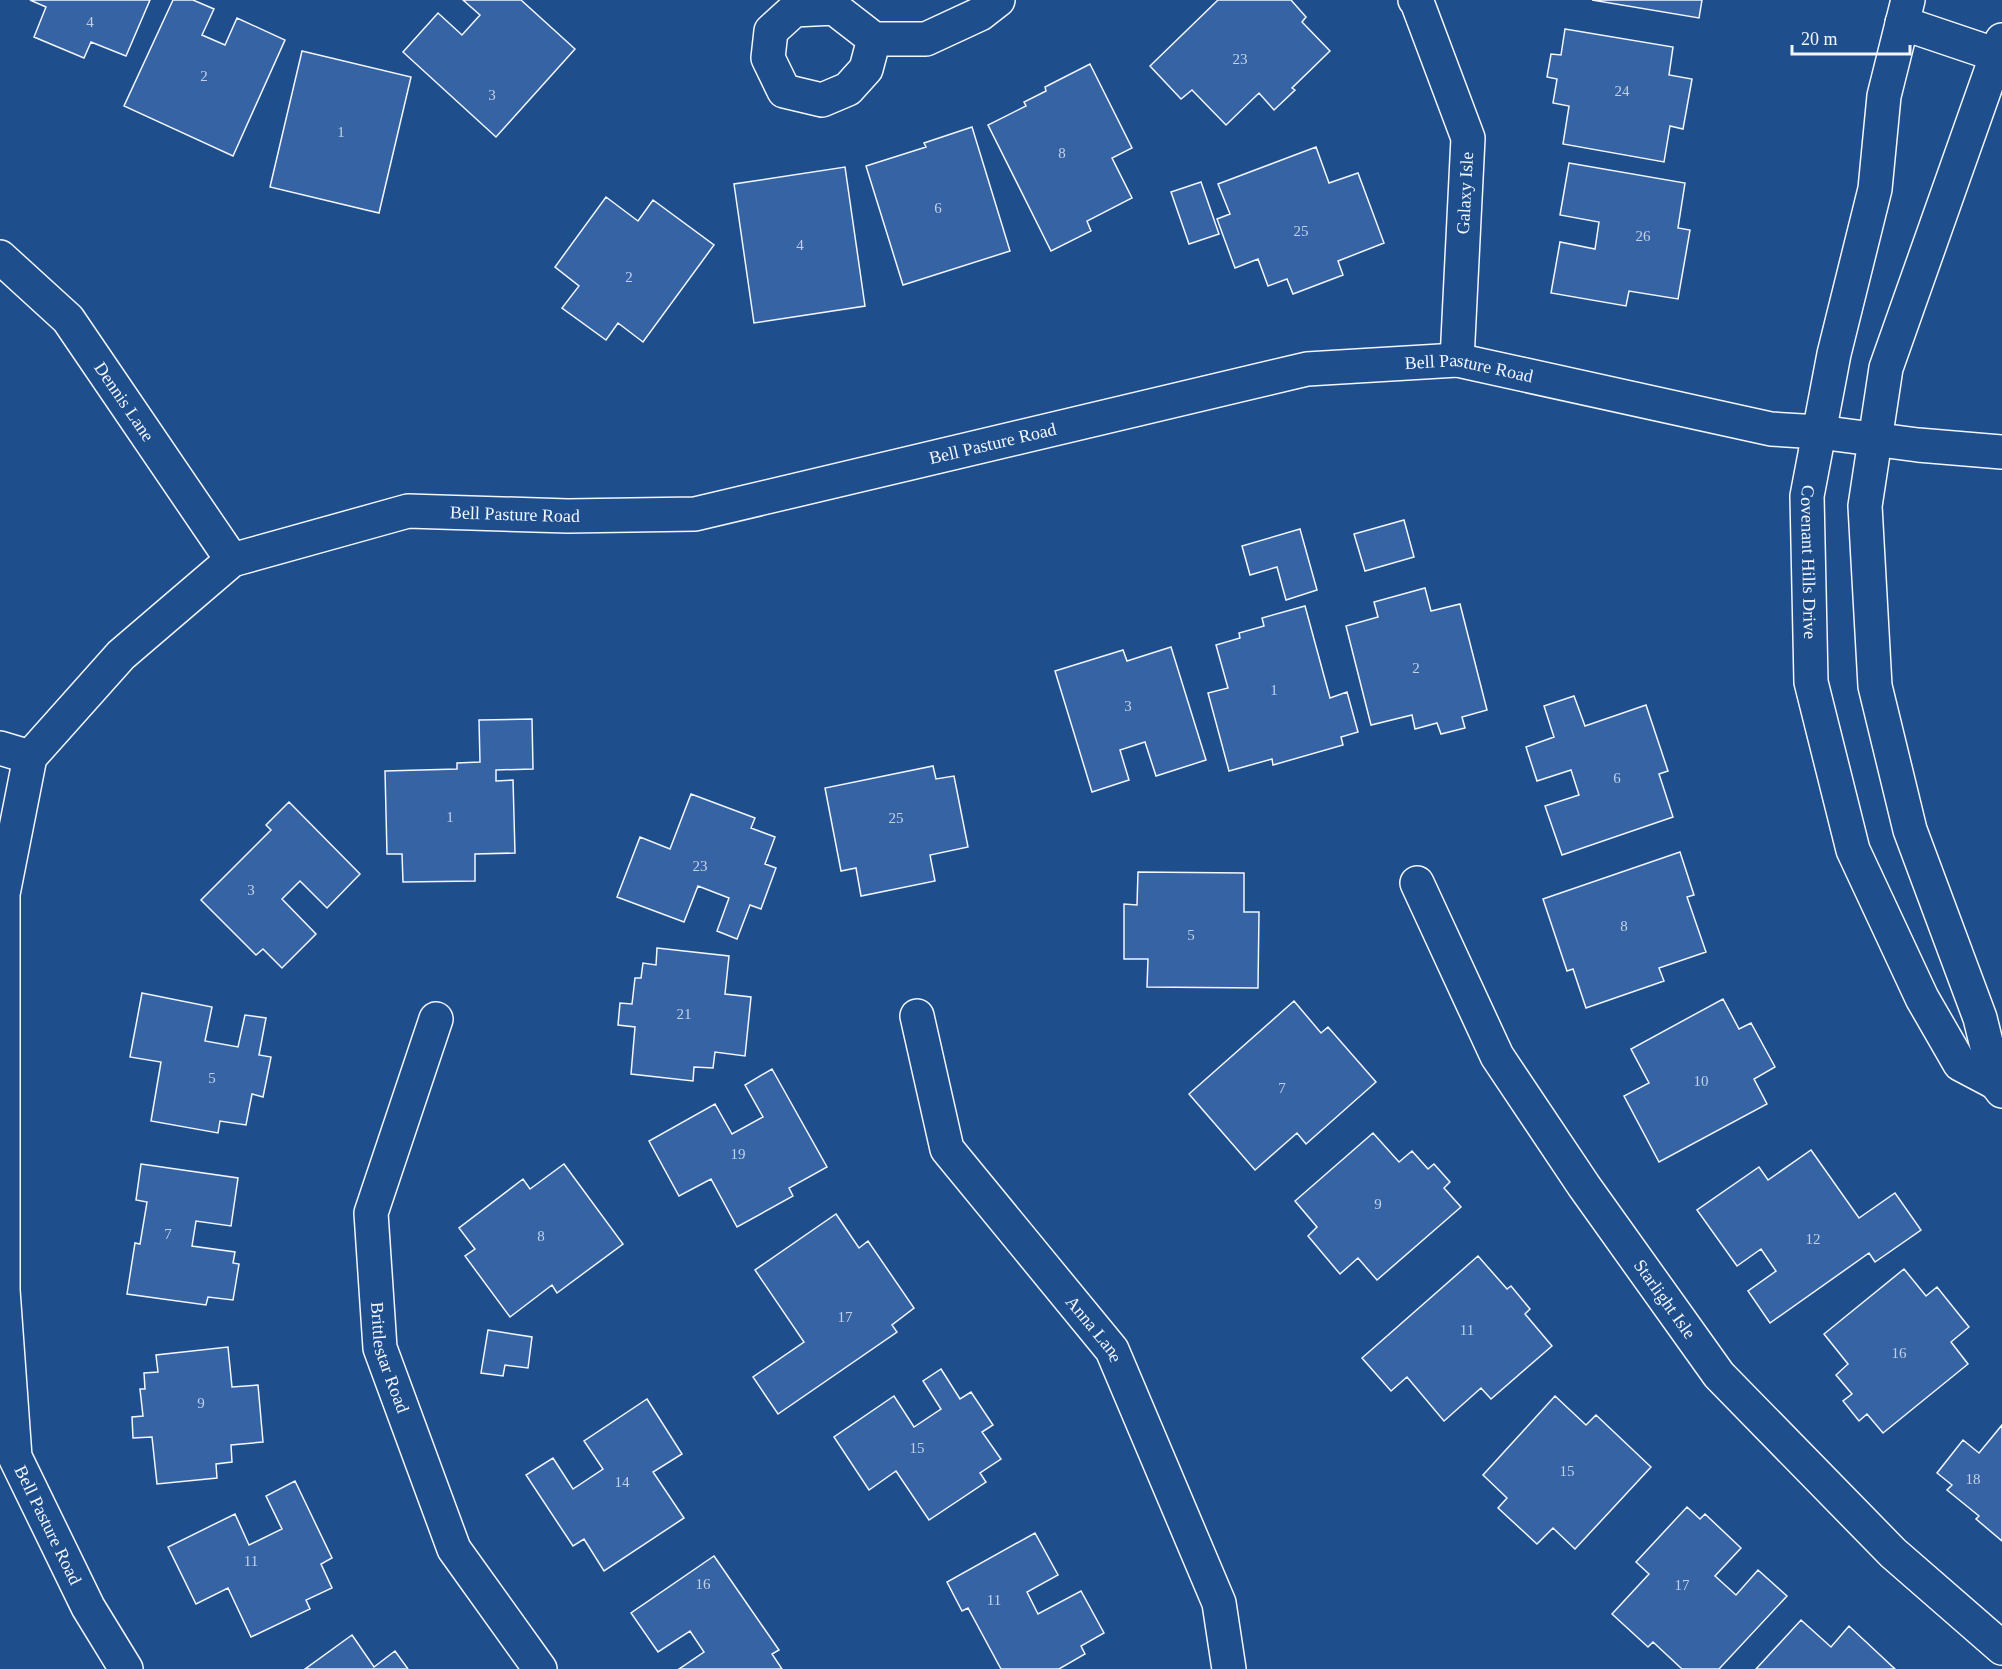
<svg xmlns="http://www.w3.org/2000/svg" width="2002" height="1669" font-family="Georgia,serif">
	<style>
		.building { fill: #3563a3; stroke: #f2f6ff; stroke-width: 1.5 }
		.lines { fill: none; stroke-linecap: round; stroke-linejoin: round }
		.minor-casing { stroke: #f2f6ff; stroke-width: 36 }
		.tertiary-casing { stroke: #f2f6ff; stroke-width: 36 }
		.minor { stroke: #1f4e8c; stroke-width: 33 }
		.tertiary { stroke: #1f4e8c; stroke-width: 33 }
		.labels { text-anchor: middle; dominant-baseline: central; stroke-width: 4.5; stroke-linejoin: round; paint-order: stroke }
		.number-label { font-size: 15px; fill: #c3d1e8 }
		.street-label { font-size: 18px; fill: #f2f6ff; stroke: #1f4e8c }
	</style>
	<rect width="100%" height="100%" fill="#1f4e8c"/>
	<!-- building -->
	<path class="building" d="M30,0H150L126,56L91,42L84,58L34,37L46,7Z
		M173,0H193L214,9L202,35L225,45L237,18L285,40L233,156L124,106Z
		M463,0H521L575,49L496,137L403,52L438,13L462,35L480,15Z
		M1218,0H1291L1306,17L1302,22L1330,51L1292,88L1295,90L1274,110L1259,93L1226,125L1192,90L1181,99L1150,66Z
		M1592,0H1702L1699,18Z
		M1565,29L1673,47L1669,75L1692,79L1683,129L1670,126L1664,162L1563,144L1569,106L1553,103L1557,79L1547,77L1551,54L1561,55Z
		M302,51L411,77L379,213L270,187Z
		M1090,64L1132,148L1112,158L1132,198L1087,221L1091,231L1051,251L988,125L1026,106L1024,102L1046,91L1045,87Z
		M972,127L1010,251L903,285L866,166L926,147L924,143Z
		M1316,147L1329,183L1358,173L1384,243L1338,261L1343,275L1293,294L1287,279L1268,286L1258,259L1235,268L1217,219L1230,214L1218,184Z
		M1569,163L1685,183L1678,228L1690,230L1678,299L1629,291L1626,306L1551,293L1560,242L1595,249L1599,222L1560,215Z
		M845,167L865,306L754,323L734,184Z
		M1201,182L1219,234L1189,244L1171,192Z
		M606,197L638,221L653,200L714,245L643,342L618,323L606,340L562,308L579,286L555,267Z
		M1404,520L1414,557L1365,571L1354,534Z
		M1300,529L1317,590L1286,600L1277,567L1250,575L1242,546Z
		M1425,588L1431,611L1460,604L1487,710L1462,717L1465,728L1441,734L1437,723L1415,729L1412,715L1371,725L1346,626L1378,617L1374,602Z
		M1305,606L1330,698L1347,692L1358,732L1341,737L1343,745L1273,765L1272,759L1229,771L1208,693L1228,688L1216,645L1240,638L1239,633L1264,626L1262,618Z
		M1171,647L1206,760L1156,776L1145,742L1120,750L1129,780L1092,792L1055,671L1123,650L1127,661Z
		M1574,696L1585,726L1646,705L1668,771L1659,774L1673,817L1562,855L1545,806L1579,795L1571,770L1537,781L1526,747L1554,737L1544,706Z
		M532,719L533,769L496,770V781L513,780L515,853L475,854V881L403,882L402,854H387L385,771L457,769V763L480,762L479,720Z
		M933,766L936,779L954,776L968,847L930,855L935,881L861,896L856,868L841,871L825,788Z
		M691,794L755,818L751,828L775,837L765,864L776,868L761,909L750,905L737,939L717,931L729,898L698,886L684,922L617,897L640,837L670,849Z
		M289,802L360,874L327,908L300,881L282,899L316,934L282,968L263,949L256,955L201,900L271,830L266,825Z
		M1680,852L1694,895L1687,897L1706,952L1659,968L1664,981L1586,1008L1573,969L1567,971L1543,899Z
		M1138,872L1244,873V912H1259L1258,988L1147,987L1148,959H1124V904L1137,905Z
		M657,948L729,956L725,994L751,997L745,1056L715,1052L713,1068L694,1067L693,1081L631,1074L635,1027L618,1025L620,1003L632,1004L635,978H641L643,963L656,965Z
		M142,993L212,1007L205,1041L238,1047L245,1015L266,1018L259,1055L271,1057L263,1097L252,1094L246,1125L220,1121L218,1133L151,1121L161,1062L130,1057Z
		M1723,999L1739,1029L1751,1023L1775,1067L1754,1079L1767,1104L1659,1162L1624,1096L1649,1083L1631,1049Z
		M1294,1001L1321,1033L1328,1027L1376,1082L1306,1144L1297,1133L1255,1170L1189,1094Z
		M772,1069L827,1167L789,1188L793,1196L737,1227L711,1179L679,1196L649,1141L715,1104L732,1134L763,1117L745,1085Z
		M1373,1133L1399,1162L1412,1151L1428,1169L1434,1164L1450,1182L1444,1188L1461,1207L1377,1280L1358,1258L1340,1274L1308,1236L1317,1227L1295,1201Z
		M1811,1150L1859,1218L1895,1193L1921,1230L1875,1262L1869,1253L1770,1323L1748,1291L1776,1271L1761,1249L1737,1266L1697,1210L1759,1167L1768,1180Z
		M141,1164L238,1178L231,1226L196,1221L192,1246L235,1252L233,1263L239,1264L233,1300L208,1297L206,1305L127,1294L135,1243L140,1244L147,1202L136,1200Z
		M564,1164L623,1244L557,1293L552,1285L510,1317L465,1256L475,1249L459,1228L523,1179L530,1189Z
		M836,1214L859,1248L868,1241L914,1308L892,1325L897,1332L778,1414L753,1377L804,1342L755,1270Z
		M1478,1256L1507,1289L1511,1286L1530,1309L1525,1314L1552,1346L1491,1399L1481,1388L1444,1421L1407,1377L1391,1391L1362,1358Z
		M1904,1269L1926,1296L1937,1287L1969,1327L1951,1342L1968,1364L1883,1433L1867,1414L1859,1421L1843,1401L1852,1394L1836,1375L1848,1364L1824,1334Z
		M488,1330L532,1337L528,1368L505,1365L503,1376L481,1373Z
		M228,1347L232,1387L258,1385L263,1442L231,1445L232,1462L216,1464L217,1478L157,1484L152,1437L133,1438L132,1417L143,1416L140,1389H145L144,1373L158,1372L156,1355Z
		M941,1369L960,1399L971,1392L993,1425L982,1432L1001,1459L980,1473L986,1482L929,1520L896,1471L869,1490L834,1437L894,1396L914,1427L941,1409L923,1381Z
		M1555,1396L1586,1425L1596,1415L1651,1467L1575,1549L1553,1528L1537,1544L1498,1508L1507,1498L1483,1475Z
		M647,1399L682,1454L653,1472L684,1518L604,1571L584,1539L573,1546L526,1475L553,1458L573,1489L603,1469L584,1441Z
		M2002,1425V1541L1976,1519L1979,1516L1947,1490L1952,1485L1937,1473L1963,1440L1979,1453Z
		M295,1481L332,1558L321,1564L332,1588L306,1600L310,1609L251,1637L228,1588L196,1604L168,1547L235,1514L249,1545L282,1529L266,1496Z
		M1687,1507L1700,1519L1705,1514L1741,1548L1715,1576L1736,1595L1758,1570L1787,1596L1719,1669H1682L1653,1642L1648,1647L1612,1614L1649,1574L1636,1562Z
		M1035,1533L1058,1575L1027,1592L1038,1614L1081,1591L1104,1633L1081,1646L1085,1654L1059,1669H1001L968,1608L962,1611L947,1582Z
		M714,1556L779,1650L772,1654L782,1669H679L704,1652L690,1631L658,1652L631,1613Z
		M1801,1620L1831,1647L1849,1626L1895,1669H1756Z
		M352,1635L374,1667L395,1651L408,1669H305Z"/>
	<g class="lines">
		<!-- minor casing -->
		<g class="minor-casing">
			<g id="minor">
				<path d="M1415,0L1417,2L1468,138L1457,360"/>
				<path d="M874,39L866,69L848,89L822,100L784,91L768,58L771,31L794,10L834,8L874,39H926L980,14L998,0"/>
				<path id="s1" d="M0,257L68,319L232,560"/>
				<path d="M0,748L30,757"/>
				<path id="s2" d="M1417,883L1497,1056L1584,1186L1719,1375L1893,1553L2002,1648"/>
				<path id="s3" d="M917,1016L947,1149L1112,1350L1219,1603L1229,1669"/>
				<path id="s4" d="M436,1019L371,1213L380,1348L454,1549L540,1669"/>
				<path id="s5" d="M126,1669L88,1607L15,1457L3,1290V894L30,757L121,655L232,560L408,511L568,516L695,514L1307,369L1457,360L1771,429L1819,432L1918,445L2002,452"/>
			</g>
		</g>
		<!-- tertiary casing -->
		<g class="tertiary-casing">
			<g id="tertiary">
				<path id="s6" d="M1908,0L1884,96L1875,189L1834,354L1807,496L1811,682L1853,850L1922,998L1960,1064L1996,1083"/>
				<path d="M1902,23L1997,55"/>
				<path d="M2002,40L1886,368L1865,506L1875,686L1910,830L1980,1018L1996,1083L2002,1091"/>
			</g>
		</g>
		<!-- minor -->
		<use href="#minor" class="minor"/>
		<!-- tertiary -->
		<use href="#tertiary" class="tertiary"/>
	</g>
	<g class="labels">
		<!-- number labels -->
		<g class="number-label">
			<text x="90" y="22">4</text>
			<text x="1240" y="59">23</text>
			<text x="204" y="76">2</text>
			<text x="1622" y="91">24</text>
			<text x="492" y="95">3</text>
			<text x="341" y="132">1</text>
			<text x="1062" y="153">8</text>
			<text x="938" y="208">6</text>
			<text x="1301" y="231">25</text>
			<text x="1643" y="236">26</text>
			<text x="800" y="245">4</text>
			<text x="629" y="277">2</text>
			<text x="1416" y="668">2</text>
			<text x="1274" y="690">1</text>
			<text x="1128" y="706">3</text>
			<text x="1617" y="778">6</text>
			<text x="450" y="817">1</text>
			<text x="896" y="818">25</text>
			<text x="700" y="866">23</text>
			<text x="251" y="890">3</text>
			<text x="1624" y="926">8</text>
			<text x="1191" y="935">5</text>
			<text x="684" y="1014">21</text>
			<text x="212" y="1078">5</text>
			<text x="1701" y="1081">10</text>
			<text x="1282" y="1088">7</text>
			<text x="738" y="1154">19</text>
			<text x="1378" y="1204">9</text>
			<text x="168" y="1234">7</text>
			<text x="541" y="1236">8</text>
			<text x="1813" y="1239">12</text>
			<text x="845" y="1317">17</text>
			<text x="1467" y="1330">11</text>
			<text x="1899" y="1353">16</text>
			<text x="201" y="1403">9</text>
			<text x="917" y="1448">15</text>
			<text x="1567" y="1471">15</text>
			<text x="1973" y="1479">18</text>
			<text x="622" y="1482">14</text>
			<text x="251" y="1561">11</text>
			<text x="703" y="1584">16</text>
			<text x="1682" y="1585">17</text>
			<text x="994" y="1600">11</text>
		</g>
		<!-- street labels -->
		<g class="street-label">
			<text transform="translate(1465 193) rotate(-87)">Galaxy Isle</text>
			<text stroke="none"><textPath href="#s5" startOffset="2487">Bell Pasture Road</textPath></text>
			<text stroke="none"><textPath href="#s1" startOffset="192">Dennis Lane</textPath></text>
			<text stroke="none"><textPath href="#s5" startOffset="2001">Bell Pasture Road</textPath></text>
			<text stroke="none"><textPath href="#s5" startOffset="1515">Bell Pasture Road</textPath></text>
			<text stroke="none"><textPath href="#s6" startOffset="573">Covenant Hills Drive</textPath></text>
			<text stroke="none"><textPath href="#s2" startOffset="486">Starlight Isle</textPath></text>
			<text stroke="none"><textPath href="#s3" startOffset="369">Anna Lane</textPath></text>
			<text stroke="none"><textPath href="#s4" startOffset="351">Brittlestar Road</textPath></text>
			<text transform="translate(48 1525) rotate(64)">Bell Pasture Road</text>
		</g>
	</g>
	<!-- scale -->
	<path d="M1792 45v9h118v-9" fill="none" stroke="#f2f6ff" stroke-width="3"/>
	<text x="1801" y="45" font-size="18" fill="#f2f6ff" stroke="#1f4e8c" stroke-width="4.5" paint-order="stroke">20 m</text>
</svg>
